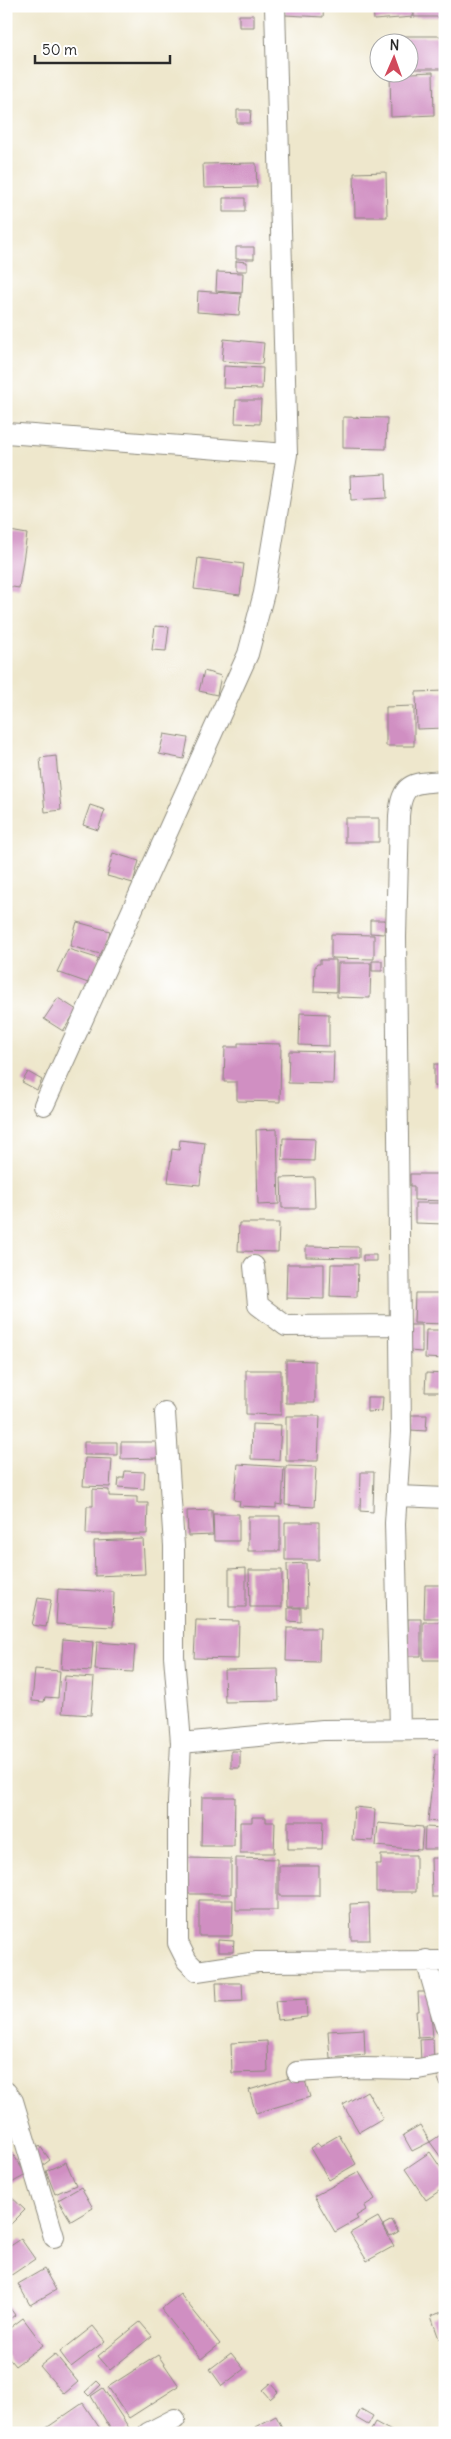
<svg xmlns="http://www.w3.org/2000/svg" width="451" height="2439" font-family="Delius,sans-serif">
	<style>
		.building { fill: #d08fc2 }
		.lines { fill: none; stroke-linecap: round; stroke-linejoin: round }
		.street-casing { stroke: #8c897c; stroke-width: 22 }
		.street { stroke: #fff; stroke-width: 20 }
	</style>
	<rect width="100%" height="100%" fill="#fff"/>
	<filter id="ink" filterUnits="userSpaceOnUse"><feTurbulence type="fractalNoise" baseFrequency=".02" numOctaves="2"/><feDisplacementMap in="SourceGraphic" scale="10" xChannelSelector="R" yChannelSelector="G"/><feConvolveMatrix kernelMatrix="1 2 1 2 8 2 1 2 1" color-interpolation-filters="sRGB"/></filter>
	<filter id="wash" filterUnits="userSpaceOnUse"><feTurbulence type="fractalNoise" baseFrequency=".0096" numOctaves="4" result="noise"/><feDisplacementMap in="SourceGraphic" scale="20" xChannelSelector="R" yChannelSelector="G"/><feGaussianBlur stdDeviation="1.12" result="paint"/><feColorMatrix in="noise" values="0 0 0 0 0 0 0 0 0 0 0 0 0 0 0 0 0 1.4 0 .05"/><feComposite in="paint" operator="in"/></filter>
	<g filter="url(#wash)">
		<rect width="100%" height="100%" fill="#eee7cc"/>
		<g id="blocks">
			<!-- building -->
			<path class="building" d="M285,6H324L323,17L285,15Z
				M373,6H413V17L374,20Z
				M414,6H445V17H414Z
				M239,15H254V27H239Z
				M393,36H445V69H408V42H393Z
				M433,72L434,115L391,117L390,74Z
				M237,110H251L250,123H237Z
				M256,163L257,187L204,188L203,164Z
				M386,172L387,217H355L354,173Z
				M223,198H245V212H223Z
				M236,247H254V259H236Z
				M236,261L247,262V271H236Z
				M217,272L243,273L242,293L216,291Z
				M198,291L241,294L239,315L197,312Z
				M224,339L264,343L262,364L222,361Z
				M224,366L263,368L262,389L223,388Z
				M236,400H261L260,424L235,423Z
				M343,417L387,418L386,449L343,448Z
				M386,474L387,498L351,500L350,476Z
				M10,531L27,534L19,588L6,586V553Z
				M198,558L244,564L240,595L194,589Z
				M155,626L169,627L166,651L152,650Z
				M204,671L221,676L217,695L199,691Z
				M445,691V728L417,729L416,692Z
				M414,706V746H386V707Z
				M164,734L188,738L184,759L159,754Z
				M56,756L61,810L45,812L40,758Z
				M90,805L105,810L98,830L83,825Z
				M345,818H379V842H345Z
				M113,853L139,861L133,883L107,876Z
				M370,920H385L384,934L370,933Z
				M77,922L110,931L104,955L70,946Z
				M331,934L374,935V959L331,958Z
				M68,949L100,959L91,984L57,972Z
				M320,960H336V992L314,991L315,967L317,964H320Z
				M372,961H382V971H372Z
				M338,963H371L370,998L337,997Z
				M58,998L77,1010L63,1031L44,1019Z
				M300,1013L329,1014V1046L299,1045Z
				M238,1043L281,1044L280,1102L237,1101V1082H224L225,1047H238Z
				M289,1051L334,1052L333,1084L288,1083Z
				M434,1064H445V1087L434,1086Z
				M28,1072L42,1080L37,1090L22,1082Z
				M277,1129L279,1204L258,1205L256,1130Z
				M283,1138L315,1139L314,1161L282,1160Z
				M180,1140L205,1143L200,1185L168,1182L172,1149L179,1150Z
				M410,1174H445V1201L414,1200V1186H410Z
				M314,1177L315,1208H282L281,1178Z
				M415,1203H445V1224L415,1223Z
				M239,1223H279L278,1252L238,1251Z
				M306,1246L359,1247V1258L306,1257Z
				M363,1255H376V1261H363Z
				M287,1264H324V1299L286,1298Z
				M331,1264H358L357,1297L330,1296Z
				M415,1293H445V1324L414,1323Z
				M409,1325H422V1352L409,1351Z
				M426,1330H445V1359L425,1358Z
				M286,1360L315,1361V1403H286Z
				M246,1370H281V1415L246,1414Z
				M426,1373L445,1374V1392H425Z
				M367,1397H383L382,1411L367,1412Z
				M411,1415H427L426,1431L411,1430Z
				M286,1416H320L318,1461H286Z
				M252,1424L281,1425L279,1460L251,1459Z
				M84,1442H117V1455H84Z
				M121,1442H159V1458L121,1459Z
				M85,1458L112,1459L110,1487L83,1486Z
				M238,1464L284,1467L282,1505L276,1504V1508L239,1506L240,1501L234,1500Z
				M286,1466L316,1467L314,1507L285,1505Z
				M125,1471L145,1472L144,1489L118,1487L119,1478H124Z
				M361,1472H374L373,1512L360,1511Z
				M93,1489L109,1490V1496L137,1497V1503H148L147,1534H86L87,1506H93Z
				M212,1510L213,1535L188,1536L187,1511Z
				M213,1514H239V1541H214Z
				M248,1516H280V1551H248Z
				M285,1522H319V1560H285Z
				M143,1539L145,1574L95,1576L94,1541Z
				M306,1563L307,1607H288L287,1564Z
				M246,1568V1607H229V1569Z
				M249,1570H282V1607H250Z
				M425,1585H445V1618H424Z
				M58,1589L114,1592L113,1627L56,1624Z
				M38,1598L51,1600L46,1627L32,1625Z
				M288,1608H301V1622L288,1621Z
				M408,1619H421V1656H408Z
				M196,1620L239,1621L238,1659L194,1658Z
				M423,1622H445V1660H423Z
				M287,1628H320L319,1662L286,1661Z
				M63,1639L93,1642L91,1671L61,1669Z
				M97,1642L135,1645L133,1672L95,1670Z
				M35,1669L60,1671L58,1698L45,1697L44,1702L32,1701Z
				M278,1669L279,1701L225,1702L224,1670Z
				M65,1676L94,1678L91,1715L62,1713Z
				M231,1751H240V1768H231Z
				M435,1754L445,1755V1823L428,1821Z
				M202,1797H235L234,1846H201Z
				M354,1807L375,1809L373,1841L352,1840Z
				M252,1817H266V1822H275L274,1853H240V1822H252Z
				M288,1821H323L322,1849H288Z
				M378,1823L423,1827L421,1850L376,1846Z
				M425,1827L445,1828V1849H424Z
				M381,1855H416V1892H376V1864H381Z
				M188,1858L231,1859V1894H188Z
				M236,1858L277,1859V1910H236Z
				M431,1858H445V1897H432Z
				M279,1866H319V1896H279Z
				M199,1900H233L232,1936H199Z
				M369,1903L370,1940H351L350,1904Z
				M218,1940L234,1941L233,1952H218Z
				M216,1983H242L243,2001L217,2002Z
				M418,1992H429L433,2037L418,2038L416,2011H419Z
				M306,1999L307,2017L277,2020L275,2001Z
				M364,2029L365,2055L330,2058L328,2031Z
				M433,2039L434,2062H421L420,2040Z
				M267,2041L268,2072L232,2073L231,2043Z
				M445,2073V2084L441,2086L437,2076Z
				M303,2074L310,2097L256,2113L249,2090Z
				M367,2091L383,2118L359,2132L343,2105Z
				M420,2125L430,2142L412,2151L403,2135Z
				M445,2132V2163L430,2142Z
				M339,2135L356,2164L329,2180L310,2148L318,2143L320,2146Z
				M40,2146L50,2160L42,2166L32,2152Z
				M10,2149L26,2175L6,2186V2151Z
				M430,2152L445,2174V2187L426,2200L405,2169Z
				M66,2162L76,2185L55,2194L46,2171Z
				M359,2172L375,2199L364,2206L366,2210L356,2216L358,2219L335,2232L314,2196Z
				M81,2187L93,2208L71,2221L58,2200Z
				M6,2192L25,2210L6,2229Z
				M378,2217L394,2246L367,2261L350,2233Z
				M392,2220L398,2232L390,2236L383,2225Z
				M21,2239L35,2259L10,2276L6,2270V2249Z
				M44,2269L56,2290L30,2305L18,2284Z
				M180,2294L220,2344L201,2359L161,2309Z
				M6,2303L15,2315L6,2322Z
				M445,2311V2337L439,2339L431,2316Z
				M23,2318L43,2345L15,2366L6,2355V2331Z
				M140,2322L152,2336L110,2370L98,2356Z
				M93,2326L105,2341L71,2367L60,2352Z
				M231,2353L244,2369L222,2386L210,2369Z
				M55,2354L78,2382L64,2394L40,2366Z
				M158,2355L179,2386L129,2418L108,2387Z
				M97,2381L101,2385L89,2396L85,2392Z
				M270,2383L278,2392L270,2399L262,2390Z
				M103,2388L129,2428L123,2433H113L91,2396Z
				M83,2403L101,2430L97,2433H43L42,2431Z
				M361,2409L373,2416L368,2425L356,2418Z
				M276,2416L285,2433H258L255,2427Z
				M375,2422L395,2433H369Z"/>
		</g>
	</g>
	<g filter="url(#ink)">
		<use href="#blocks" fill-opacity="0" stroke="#8c897c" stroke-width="1"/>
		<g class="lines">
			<!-- street casing -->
			<g class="street-casing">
				<path id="street" d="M6,433L287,454
					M44,1105L248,654L264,593L287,454L275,6
					M254,1266L258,1305L286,1326L399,1325
					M165,1413L174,1546V1656L181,1743L178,1803V1943L187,1961L197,1971L257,1962L445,1961
					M399,1496L445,1498
					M400,1728L395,1523L401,1432L396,937L399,816C402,781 413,783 445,781
					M181,1743L323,1730L445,1729
					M426,1960L445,2026
					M297,2072L363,2068L418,2069L445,2064
					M6,2092L13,2101L54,2237
					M148,2433L175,2419"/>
			</g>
			<!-- street -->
			<use href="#street" class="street"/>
		</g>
	</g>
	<!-- margin -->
	<rect width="451" height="2439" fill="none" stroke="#fff" stroke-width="25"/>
	<!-- north arrow -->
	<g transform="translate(394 58) rotate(2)"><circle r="24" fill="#ffffff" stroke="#aaaaaa"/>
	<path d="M0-4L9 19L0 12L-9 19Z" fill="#d1495b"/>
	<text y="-8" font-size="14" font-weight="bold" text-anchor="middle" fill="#2b2b2b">N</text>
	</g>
	<!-- scale -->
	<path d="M35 55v8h135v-8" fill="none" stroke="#2b2b2b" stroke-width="2.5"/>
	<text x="42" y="55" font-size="15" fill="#2b2b2b" stroke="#ffffff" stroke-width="4" paint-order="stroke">50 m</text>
</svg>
